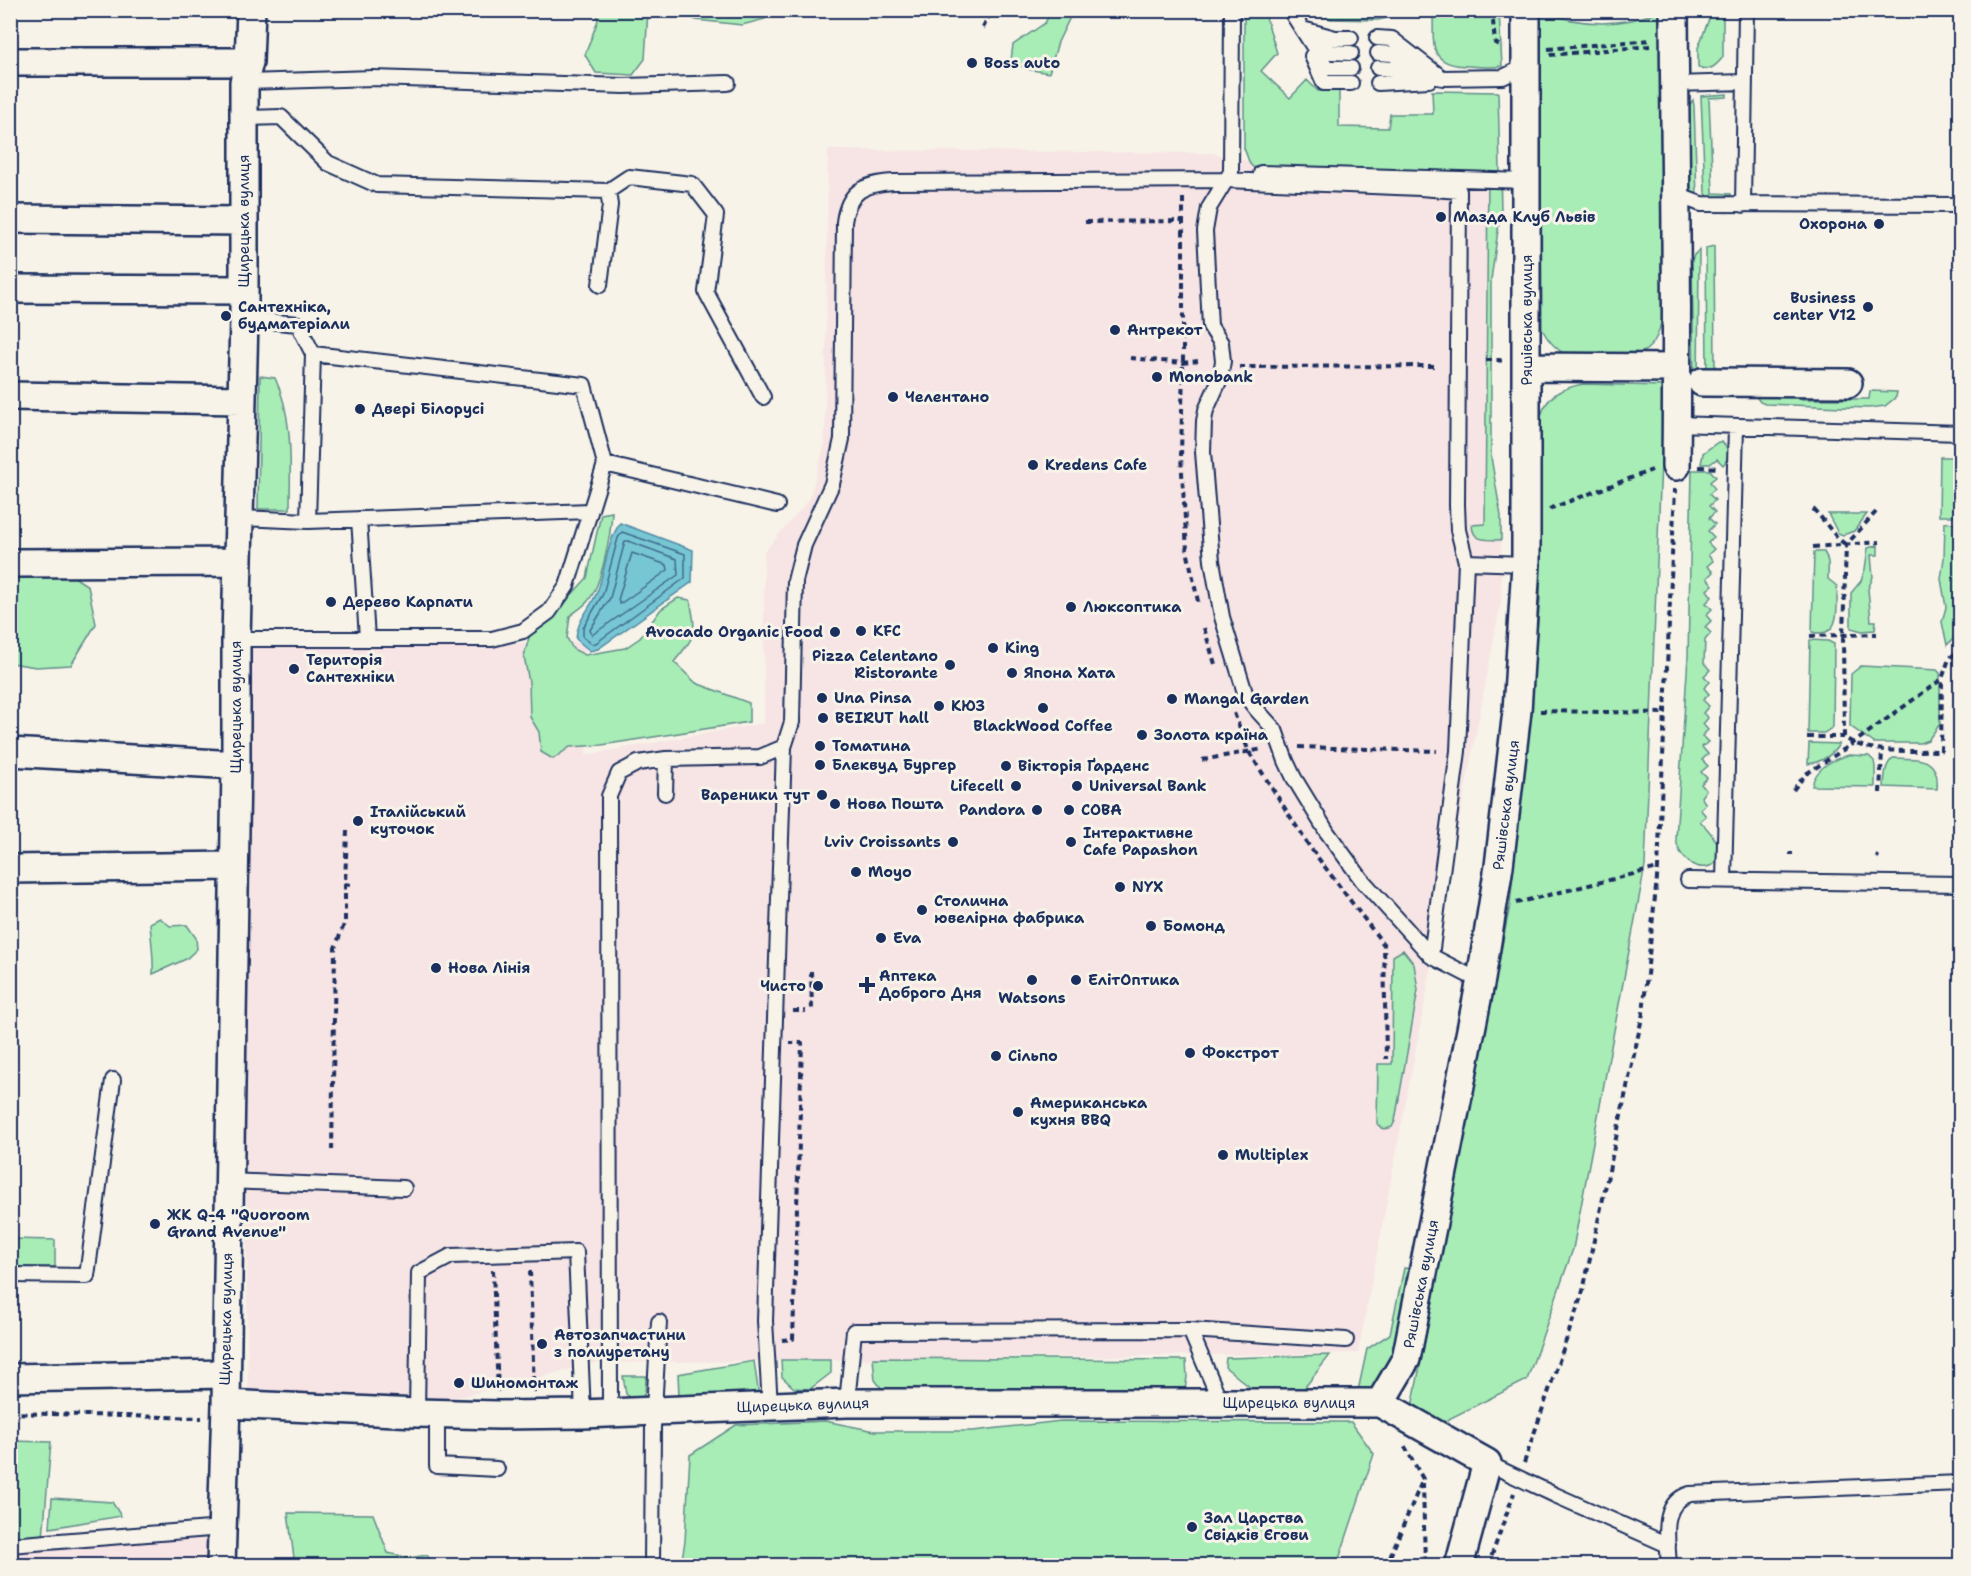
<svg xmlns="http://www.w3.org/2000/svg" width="1971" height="1576" font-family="'Shantell Sans',sans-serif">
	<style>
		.built { fill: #f7e4e4 }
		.green { fill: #a8ecb6; stroke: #628e8a; stroke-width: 1.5 }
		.water { fill: #77c6d4; stroke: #528aa5; stroke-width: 1.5 }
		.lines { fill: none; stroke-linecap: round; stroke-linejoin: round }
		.shore { stroke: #406b8d; stroke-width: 1.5 }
		.lane-casing { stroke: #1b2f5e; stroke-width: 18 }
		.street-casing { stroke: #1b2f5e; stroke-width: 32 }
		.path { stroke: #1b2f5e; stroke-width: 4; stroke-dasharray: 6 4.5; stroke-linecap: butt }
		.lane { stroke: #f7f3e8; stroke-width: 14 }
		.street { stroke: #f7f3e8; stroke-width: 27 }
		.poi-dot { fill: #1b2f5e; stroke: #f7f3e8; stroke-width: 2 }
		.labels { text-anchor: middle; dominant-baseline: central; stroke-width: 6; stroke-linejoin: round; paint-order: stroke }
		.poi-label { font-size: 15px; font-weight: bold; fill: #1b2f5e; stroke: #f7f3e8; text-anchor: start }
		.street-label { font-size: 15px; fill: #1b2f5e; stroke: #f7f3e8 }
	</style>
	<rect width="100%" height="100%" fill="#f7f3e8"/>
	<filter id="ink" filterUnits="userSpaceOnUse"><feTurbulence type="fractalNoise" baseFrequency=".0167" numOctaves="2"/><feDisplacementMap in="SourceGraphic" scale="12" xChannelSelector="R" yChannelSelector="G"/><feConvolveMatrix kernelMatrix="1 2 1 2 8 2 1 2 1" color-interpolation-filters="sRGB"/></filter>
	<g filter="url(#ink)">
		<!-- built -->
		<path class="built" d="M828,150L1211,153L1270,166L1488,174L1501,209L1491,280V457L1501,516V601L1358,1353L595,1363L432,1404L248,1398L242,648L585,642L586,755L764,723V552L809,500L825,444Z
			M234,1523L233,1565L11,1566V1535Z"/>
		<!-- green -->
		<path class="green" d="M679,10L765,11V19L742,25L696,20Z
			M596,11H648L645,59L633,75L596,73L585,55L598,20Z
			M1051,11H1073L1058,42L1049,73L1026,69L1011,60L1013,45L1045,23Z
			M1244,11H1264L1277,53L1261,71L1290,98L1307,80L1318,91H1339V127L1388,128L1390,114H1433L1432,91L1498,92L1501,209L1491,280V457L1501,516V540C1487,539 1473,543 1472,525L1485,524L1488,174L1270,166L1255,169L1250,164L1244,148Z
			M1312,11L1389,10V11L1386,18L1378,20L1331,19Z
			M1433,11H1499L1502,66C1492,68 1480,67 1469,66C1427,66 1434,44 1433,11Z
			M1540,11C1580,26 1620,28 1660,11L1662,317C1660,331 1654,349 1638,354C1625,358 1583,355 1567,355C1555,349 1548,341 1542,329Z
			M1712,11H1723V57C1716,66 1710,72 1698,67V48Z
			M1727,94V97L1709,98L1713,193L1731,194V197L1709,198L1705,192L1701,96Z
			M1693,100L1694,106L1697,198L1691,193L1688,162V107Z
			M1714,246L1715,368H1731V375L1707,376L1706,248Z
			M1699,250L1698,394L1694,386L1692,260L1694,255Z
			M260,376L275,378C294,418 290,466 290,509H258Z
			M1583,384L1664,386L1645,866L1573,1249L1527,1380L1441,1423L1412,1407L1510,905L1540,599L1541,416C1547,394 1563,388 1583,384Z
			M1797,391L1798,399H1869L1870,391L1897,392L1896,397L1885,406L1869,408L1765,404L1760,402L1754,394Z
			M1718,442H1722L1728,449C1729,456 1727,461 1723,465L1717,459L1710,464H1701L1703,453Z
			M1940,457H1960V515L1959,516H1939Z
			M1692,470H1710L1716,477L1710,482L1715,489L1709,494L1715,500L1709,506L1715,512L1709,518L1715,524L1708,531L1714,537L1708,543L1714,549L1708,555L1713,561L1707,566L1713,572L1707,578L1713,585L1707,590L1712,597L1706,603L1712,609L1706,615L1711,621L1705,627L1711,633L1705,640L1704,663L1710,670L1704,676L1710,682L1704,688L1709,694L1703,700L1709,706L1703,713L1708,718L1703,724L1708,730L1702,736L1708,742L1702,747L1708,754L1702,760L1708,766L1701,772L1707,778L1701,784L1706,790L1701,797L1706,804L1700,809L1706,816L1700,821C1712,834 1726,847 1713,865C1694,873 1678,857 1676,838L1688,657Z
			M612,512C611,533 602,585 588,601C583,607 576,611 570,616L567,638L573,649L585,655L625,648L640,638L661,609L678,598L690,600C697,635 696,635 674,662L696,683L749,703V722L602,745L570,747L553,759L541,752L539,732L530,717L529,682L524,656L530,634L566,601L587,578L601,514Z
			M1828,514H1867L1854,531L1843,535L1838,533Z
			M1945,522L1960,524L1959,621L1953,639L1947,645L1942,622L1946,607L1941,579L1944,558Z
			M1878,545V555H1871L1873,577L1868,589L1871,621H1876L1875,630L1862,631L1851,628V593L1861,581L1865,569L1868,548Z
			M1814,552H1824C1830,561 1828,568 1828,579L1837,586C1836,598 1841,627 1826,632C1822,633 1816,633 1812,632Z
			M68,573L88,586L96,624L71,665L36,667L11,663V580L22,575Z
			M1810,640L1828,641L1834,644L1833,727L1824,733H1808Z
			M1861,666L1937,670L1940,673V724L1928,740L1920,743H1874L1850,726L1851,674Z
			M1809,743L1839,744C1832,756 1821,762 1808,764Z
			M1849,755L1869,756L1874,761L1875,767V787L1812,786C1815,768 1833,759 1849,755Z
			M1893,758C1919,759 1940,756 1937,789L1884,787C1885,776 1884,766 1893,758Z
			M160,918L170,926L187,925L196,938L197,949L186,959L153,974C154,956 151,941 150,923Z
			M1403,950L1414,964L1418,990L1395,1121L1392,1127C1385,1130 1382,1129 1377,1124L1378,1064H1392L1393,956Z
			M11,1239L55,1240V1267H11Z
			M1404,1268L1411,1269L1391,1363L1378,1389L1358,1391L1367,1349L1390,1334Z
			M1330,1355L1302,1391L1256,1392L1225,1367L1226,1358Z
			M873,1358L1186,1360L1187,1377L1185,1390L882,1389L875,1380Z
			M781,1360H831V1373L810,1389L794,1388L782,1377Z
			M754,1361L759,1396L685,1404L679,1395L678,1374Z
			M623,1376H646C646,1391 645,1410 626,1394Z
			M825,1421L875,1431H973L1061,1421L1351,1422L1374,1454L1337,1565H681L685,1541L690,1455L736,1425Z
			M11,1441L51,1442L43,1538L11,1539Z
			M52,1498L112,1502L121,1516L50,1528Z
			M288,1513L373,1514L388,1553L409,1558L427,1555L434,1565H274L294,1558Z"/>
		<!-- water -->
		<path class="water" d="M620,523L693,550L692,582L598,649L590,651L576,639C577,619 590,610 597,592C606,569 606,544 620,523Z"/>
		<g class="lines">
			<!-- shore -->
			<path class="shore" d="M622,532L685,554V578L596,643L592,644L583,637V628L603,594L618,538Z
				M625,541H628L677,559L678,575L592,635L590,630L610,598Z
				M632,553L667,565L668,570L620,604L618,600Z"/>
			<!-- lane casing -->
			<g class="lane-casing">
				<path id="lane" d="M1290,10L1327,68H1351
					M1306,30L1335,38H1351
					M1312,37L1331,52L1351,53
					M1377,38L1392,39L1441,77
					M1378,53L1392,54L1416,66
					M1312,56L1324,83H1351
					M1378,68L1392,69L1443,78L1503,77L1526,66
					M244,82L373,78L624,86L728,83
					M1378,83L1429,80
					M1674,84L1745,82
					M244,118L281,117L328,163L377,185L608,191L629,177L692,184L716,215L706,292L763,397
					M1261,173L1526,181
					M1674,194L1701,204L1960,205
					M1743,205L1746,10
					M600,285L610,205L608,191
					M244,319L298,324L313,354
					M1676,424L1960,433
					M605,464L777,505
					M359,519L367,638
					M308,521L590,511
					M1466,562L1526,564
					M236,639H492L523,631L549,612L567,586L605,464L584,385L313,354L308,521L240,518
					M665,793L666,759L760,757L784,747L792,722L795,581L804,545L832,484L842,439L844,222C848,191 864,184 893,182L1226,180L1420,188L1459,191L1457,505L1458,530L1466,562L1458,751L1431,956L1362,880L1327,832L1294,778L1286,761L1275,730L1256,709L1246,696L1222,617L1212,561L1203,452L1204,421L1206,410L1220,379L1223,361L1221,343L1210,326L1205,231L1209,208L1231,172L1232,10
					M1688,880L1960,884
					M1724,880L1736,427
					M1431,956L1468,975L1481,979
					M228,1181L404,1188
					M10,1275L87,1276L113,1080
					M1190,1330L1221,1403
					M847,1403L854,1331L1190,1330L1346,1340
					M770,1406L765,1321L784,747
					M610,1411L609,796L619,773L638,763L666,759
					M417,1413L419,1273L451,1256L576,1252L583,1414
					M437,1414V1466L497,1469
					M1487,1463L1555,1495L1668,1545
					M10,1545L222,1528
					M652,1566L653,1427L659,1322
					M1669,1566C1668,1540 1659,1503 1690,1494L1960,1483"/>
			</g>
			<!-- street casing -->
			<g class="street-casing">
				<path id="street" d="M1674,10C1675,162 1678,314 1676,466
					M10,62H249
					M10,219L244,221
					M10,289L244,290
					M1527,367L1676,368
					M1702,382L1848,383
					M10,396L242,400
					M10,563L238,562
					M10,752L236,765
					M10,869L234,866
					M10,1378L226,1374
					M1380,1403L1406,1359L1481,979L1499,866L1517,711L1526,564V10
					M226,1404L417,1413L499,1415L583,1414L847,1403H1380L1487,1463L1459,1566
					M221,1566L226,1404L236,765V639L244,319V82L249,62L251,10"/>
			</g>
			<!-- path -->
			<path class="path" d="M1492,10L1495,43L1503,47
				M983,28L992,10
				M1548,49L1651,40
				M1550,55L1650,46
				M1183,198V363L1181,457L1187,550L1199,606
				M1085,222L1182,221
				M1130,358L1183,363L1198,361
				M1486,360H1500V363
				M1239,367L1435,366
				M1699,467L1718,468
				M1549,509L1652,470
				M1813,509C1825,520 1832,535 1845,544
				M1876,512L1846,545L1843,635L1844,737C1866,755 1912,750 1941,751L1942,679
				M1813,547L1880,542
				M1204,628L1215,664
				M1810,636L1877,634
				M1540,711L1665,713
				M1234,713L1249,752L1309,846L1384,945L1386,1059
				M1807,737H1844
				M1299,747L1437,751
				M1202,760L1263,749
				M1793,790L1806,774L1852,744L1942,679L1949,659L1960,649
				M1880,793L1882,750
				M347,831L345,884L350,885
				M1791,852V855
				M1877,858L1878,855
				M1516,903L1658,868
				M811,971L812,1011
				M793,1011H806
				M332,1150L335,948L345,922V884
				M493,1270L498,1392
				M530,1271L534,1392
				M782,1340L793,1339L802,1043H790
				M10,1413L202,1418
				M1524,1463L1583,1291L1643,1013L1658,868L1675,489
				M1423,1483L1425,1566
				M1386,1566L1423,1479L1404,1445
				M1488,1566L1514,1493"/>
			<!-- lane -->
			<use href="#lane" class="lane"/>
			<!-- street -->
			<use href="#street" class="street"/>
		</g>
	</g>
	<!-- markers -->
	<g class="poi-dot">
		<circle cx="972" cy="63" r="6"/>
		<circle cx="1441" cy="217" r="6"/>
		<circle cx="1879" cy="224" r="6"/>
		<circle cx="1868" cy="307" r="6"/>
		<circle cx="226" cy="316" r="6"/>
		<circle cx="1115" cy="330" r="6"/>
		<circle cx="1157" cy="377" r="6"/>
		<circle cx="893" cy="397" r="6"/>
		<circle cx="360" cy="409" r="6"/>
		<circle cx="1033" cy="465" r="6"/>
		<circle cx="331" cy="602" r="6"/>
		<circle cx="1071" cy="607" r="6"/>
		<circle cx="861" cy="631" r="6"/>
		<circle cx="835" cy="632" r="6"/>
		<circle cx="993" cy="648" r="6"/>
		<circle cx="950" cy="665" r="6"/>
		<circle cx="294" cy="669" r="6"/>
		<circle cx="1012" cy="673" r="6"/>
		<circle cx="822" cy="698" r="6"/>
		<circle cx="1172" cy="699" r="6"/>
		<circle cx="939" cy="706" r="6"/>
		<circle cx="1043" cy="708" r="6"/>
		<circle cx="823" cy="718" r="6"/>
		<circle cx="1142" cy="735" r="6"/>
		<circle cx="820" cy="746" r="6"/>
		<circle cx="820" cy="765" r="6"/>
		<circle cx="1006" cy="766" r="6"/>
		<circle cx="1016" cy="786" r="6"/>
		<circle cx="1077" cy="786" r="6"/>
		<circle cx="822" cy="795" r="6"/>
		<circle cx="835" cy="804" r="6"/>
		<circle cx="1037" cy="810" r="6"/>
		<circle cx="1069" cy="810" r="6"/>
		<circle cx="358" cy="821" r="6"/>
		<circle cx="953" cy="842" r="6"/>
		<circle cx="1071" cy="842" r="6"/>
		<circle cx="856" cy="872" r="6"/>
		<circle cx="1120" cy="887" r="6"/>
		<circle cx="922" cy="910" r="6"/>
		<circle cx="1151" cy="926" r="6"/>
		<circle cx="881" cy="938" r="6"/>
		<circle cx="436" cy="968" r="6"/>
		<circle cx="1032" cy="980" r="6"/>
		<circle cx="1076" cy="980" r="6"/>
		<path d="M864 976h6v6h6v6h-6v6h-6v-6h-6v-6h6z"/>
		<circle cx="818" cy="986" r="6"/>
		<circle cx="1190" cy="1053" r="6"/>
		<circle cx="996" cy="1056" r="6"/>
		<circle cx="1018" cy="1112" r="6"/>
		<circle cx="1223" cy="1155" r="6"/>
		<circle cx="155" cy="1224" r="6"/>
		<circle cx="542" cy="1344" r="6"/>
		<circle cx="459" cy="1383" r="6"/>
		<circle cx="1192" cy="1527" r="6"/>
	</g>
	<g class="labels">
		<!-- poi labels -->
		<g class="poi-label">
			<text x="984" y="63">Boss auto</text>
			<text x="1453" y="217">Мазда Клуб Львів</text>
			<text x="1867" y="224" text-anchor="end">Охорона</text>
			<text x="1856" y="298" text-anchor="end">Business<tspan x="1856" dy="17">center V12</tspan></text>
			<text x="238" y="307">Сантехніка,<tspan x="238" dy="17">будматеріали</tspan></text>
			<text x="1127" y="330">Антрекот</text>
			<text x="1169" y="377">Monobank</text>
			<text x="905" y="397">Челентано</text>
			<text x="372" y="409">Двері Білорусі</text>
			<text x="1045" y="465">Kredens Cafe</text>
			<text x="343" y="602">Дерево Карпати</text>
			<text x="1083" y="607">Люксоптика</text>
			<text x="873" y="631">KFC</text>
			<text x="823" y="632" text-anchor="end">Avocado Organic Food</text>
			<text x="1005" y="648">King</text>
			<text x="938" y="656" text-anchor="end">Pizza Celentano<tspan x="938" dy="17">Ristorante</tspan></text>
			<text x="306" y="660">Територія<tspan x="306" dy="17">Сантехніки</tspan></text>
			<text x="1024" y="673">Япона Хата</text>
			<text x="834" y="698">Una Pinsa</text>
			<text x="1184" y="699">Mangal Garden</text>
			<text x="951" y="706">КЮЗ</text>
			<text x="835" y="718">BEIRUT hall</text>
			<text x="1043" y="726" text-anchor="middle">BlackWood Coffee</text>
			<text x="1154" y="735">Золота країна</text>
			<text x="832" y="746">Томатина</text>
			<text x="832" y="765">Блеквуд Бургер</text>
			<text x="1018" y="766">Вікторія Ґарденс</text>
			<text x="1004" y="786" text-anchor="end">Lifecell</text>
			<text x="1089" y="786">Universal Bank</text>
			<text x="810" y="795" text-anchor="end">Вареники тут</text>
			<text x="847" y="804">Нова Пошта</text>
			<text x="1025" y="810" text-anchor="end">Pandora</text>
			<text x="1081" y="810">СОВА</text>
			<text x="370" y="812">Італійський<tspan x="370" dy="17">куточок</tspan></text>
			<text x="1083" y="833">Інтерактивне<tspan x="1083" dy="17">Cafe Papashon</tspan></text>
			<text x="941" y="842" text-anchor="end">Lviv Croissants</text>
			<text x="868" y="872">Moyo</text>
			<text x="1132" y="887">NYX</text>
			<text x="934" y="901">Столична<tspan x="934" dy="17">ювелірна фабрика</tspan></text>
			<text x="1163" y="926">Бомонд</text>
			<text x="893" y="938">Eva</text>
			<text x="448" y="968">Нова Лінія</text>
			<text x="879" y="976">Аптека<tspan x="879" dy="17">Доброго Дня</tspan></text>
			<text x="1088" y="980">ЕлітОптика</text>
			<text x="806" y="986" text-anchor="end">Чисто</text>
			<text x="1032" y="998" text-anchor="middle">Watsons</text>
			<text x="1202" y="1053">Фокстрот</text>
			<text x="1008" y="1056">Сільпо</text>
			<text x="1030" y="1103">Американська<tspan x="1030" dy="17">кухня BBQ</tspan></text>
			<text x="1235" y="1155">Multiplex</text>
			<text x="167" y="1215">ЖК Q-4 "Quoroom<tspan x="167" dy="17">Grand Avenue"</tspan></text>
			<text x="554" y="1335">Автозапчастини<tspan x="554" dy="17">з полиуретану</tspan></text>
			<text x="471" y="1383">Шиномонтаж</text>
			<text x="1204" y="1518">Зал Царства<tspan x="1204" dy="17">Свідків Єгови</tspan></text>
		</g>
		<!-- street labels -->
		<g class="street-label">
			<text transform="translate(244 221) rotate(-90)">Щирецька вулиця</text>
			<text transform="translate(1527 320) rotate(-90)">Ряшівська вулиця</text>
			<text transform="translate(236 707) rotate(-90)">Щирецька вулиця</text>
			<text transform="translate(1506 805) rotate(-83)">Ряшівська вулиця</text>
			<text transform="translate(1421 1284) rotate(-79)">Ряшівська вулиця</text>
			<text transform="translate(226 1319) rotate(-89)">Щирецька вулиця</text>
			<text x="1289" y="1403">Щирецька вулиця</text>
			<text transform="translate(803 1405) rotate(-2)">Щирецька вулиця</text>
		</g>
	</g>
	<!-- margin -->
	<rect width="1971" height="1576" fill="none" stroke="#f7f3e8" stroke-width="36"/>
	<rect x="18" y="18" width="1935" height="1540" fill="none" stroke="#1b2f5e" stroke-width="2" filter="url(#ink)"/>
</svg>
